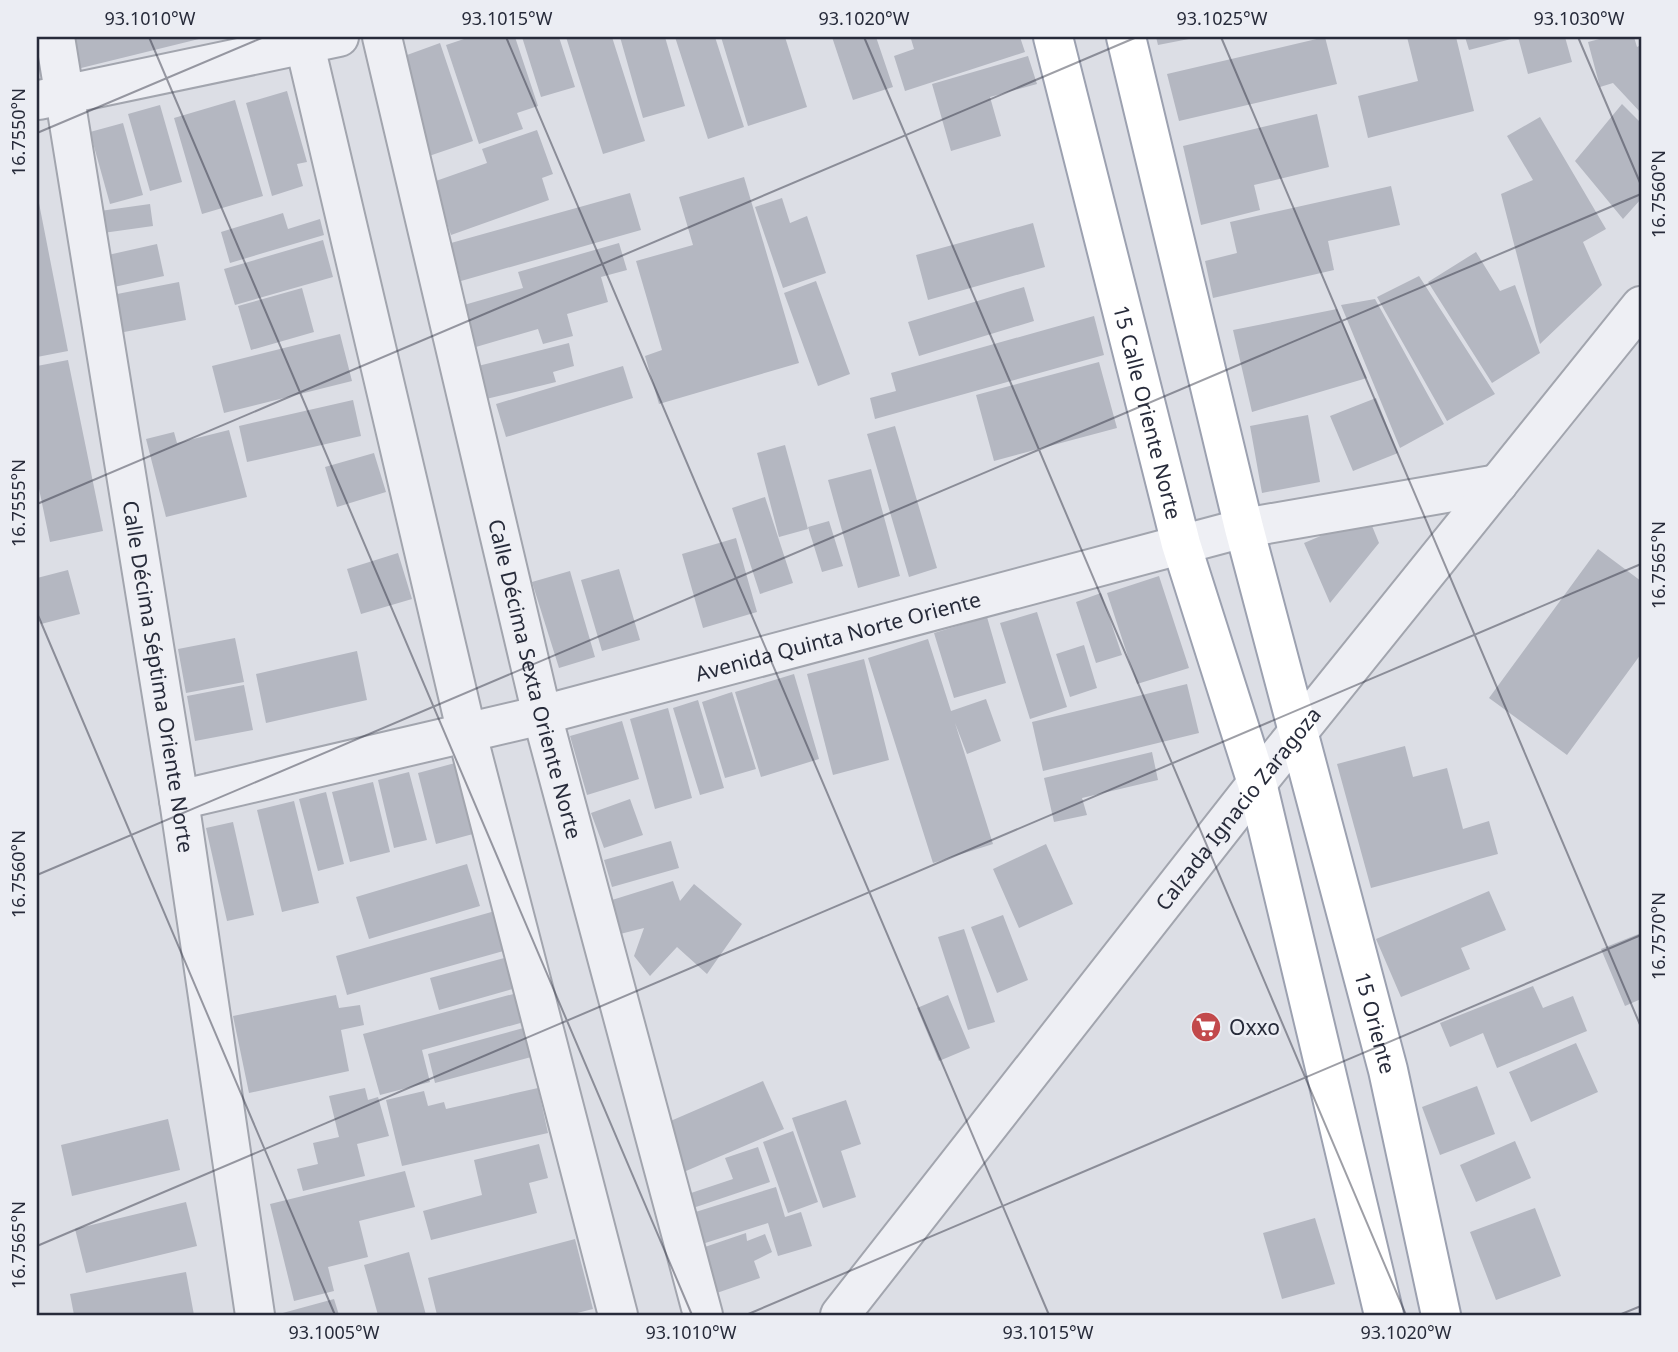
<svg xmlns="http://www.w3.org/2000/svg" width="1678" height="1352" font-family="'Noto Sans',sans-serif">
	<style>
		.building { fill: #b4b7c1 }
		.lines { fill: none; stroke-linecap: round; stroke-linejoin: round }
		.minor-casing { stroke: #a2a5ae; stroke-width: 42 }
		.major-casing { stroke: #9ca1b0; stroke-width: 42 }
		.minor { stroke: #eeeff4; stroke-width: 38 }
		.major { stroke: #fff; stroke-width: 38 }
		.ticks { fill: none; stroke: #272b3a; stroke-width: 2; stroke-opacity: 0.45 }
		.labels { text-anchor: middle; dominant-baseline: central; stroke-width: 5; stroke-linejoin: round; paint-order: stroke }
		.street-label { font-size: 21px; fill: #272b3a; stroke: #ebedf3 }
		.poi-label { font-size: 21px; fill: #272b3a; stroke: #ebedf3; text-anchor: start }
		.neatline { fill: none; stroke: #272b3a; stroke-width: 2.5 }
		.ticks-label { font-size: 18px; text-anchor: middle; fill: #272b3a }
	</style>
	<rect width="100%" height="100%" fill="#dcdee5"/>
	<!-- building -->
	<path class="building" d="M69,37H203V38L77,69Z
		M470,37H515L538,106L517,113L523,129L479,144L446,45Z
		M522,37H559L575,87L541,97Z
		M566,37H612L645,141L603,154Z
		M620,37H665L685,106L643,118Z
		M675,37H715L744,127L708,139Z
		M721,37H785L807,107L748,126Z
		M832,37H876L893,87L853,100Z
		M917,37H1020L1025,52L905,91L894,56L914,49L911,39Z
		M1156,37H1194V38L1158,45Z
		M1325,37L1337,84L1179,121L1167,74Z
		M1407,37H1456L1474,111L1368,138L1358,96L1418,81Z
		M1465,37H1515V38L1469,50Z
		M1518,37H1565L1572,62L1528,74Z
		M1607,37H1634L1637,47L1641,45V113L1613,83L1600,87L1588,42Z
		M440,43L473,141L429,156L396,59Z
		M1028,56L1037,84L990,97L1001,136L951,151L932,84Z
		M287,91L307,162L297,164L303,186L272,196L246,103Z
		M235,100L263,196L202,214L174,118Z
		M1622,104L1641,123V199L1623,219L1575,161Z
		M160,105L182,182L150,191L128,114Z
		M1317,114L1329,167L1254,185L1260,210L1201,225L1183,146Z
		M1540,117L1606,229L1583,242L1602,285L1540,344L1501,194L1533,180L1507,136Z
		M123,123L143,195L110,204L90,132Z
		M537,130L553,174L542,178L549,200L451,235L433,182L487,163L482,149Z
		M744,177L799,363L659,404L645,356L662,350L636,261L693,245L679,197Z
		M1391,186L1400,225L1328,241L1334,270L1213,298L1205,261L1237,253L1230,222Z
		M37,193L68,351L37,357Z
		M630,193L641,230L461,281L451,243Z
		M782,198L790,223L807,216L826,273L783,288L755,207Z
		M150,204L153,226L103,233L100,211Z
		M283,213L288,229L320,219L324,235L230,263L221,232Z
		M1033,223L1045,267L928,300L916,255Z
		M323,240L333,277L235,305L224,269Z
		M619,243L627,270L601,277L608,302L567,314L573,336L543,344L538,329L469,349L457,307L523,288L518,272Z
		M157,244L164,276L114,287L108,255Z
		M1476,252L1500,291L1515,285L1540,353L1492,383L1428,282Z
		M1419,276L1495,394L1447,421L1377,297Z
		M816,281L850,374L818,386L784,293Z
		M179,282L186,320L119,333L112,295Z
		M1024,287L1034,321L919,356L908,322Z
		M302,288L314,332L251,350L238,306Z
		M1375,299L1444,424L1400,448L1341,305Z
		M1337,309L1367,378L1252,412L1233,330Z
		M1094,316L1104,355L875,419L870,398L896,391L891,373Z
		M340,334L352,381L224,413L212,366Z
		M569,343L574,366L553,372L556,382L482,400L474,367Z
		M68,360L103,531L50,542L37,479V366Z
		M1099,362L1117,428L994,461L976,395Z
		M623,366L633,398L506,437L496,404Z
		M1376,398L1398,453L1353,471L1330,416Z
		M353,400L361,436L247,462L239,426Z
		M1308,415L1320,482L1262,493L1250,426Z
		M895,426L937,568L909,577L867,434Z
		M229,430L247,497L166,517L146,439L174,432L177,443Z
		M785,445L808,529L779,537L757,453Z
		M374,453L386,492L337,507L325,467Z
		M871,469L900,576L858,588L828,480Z
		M765,497L793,583L760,594L732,508Z
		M1368,516L1379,543L1330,603L1304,543Z
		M829,521L843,566L822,572L808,527Z
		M736,538L757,612L703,628L682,554Z
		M1598,549L1641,581V654L1567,755L1489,698Z
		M398,553L412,599L361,614L347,569Z
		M619,569L640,640L602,651L581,580Z
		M68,570L80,614L41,624L37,606V578Z
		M570,571L595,657L559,668L532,582Z
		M1159,576L1189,668L1137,684L1107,593Z
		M1101,593L1122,655L1096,663L1076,602Z
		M1037,612L1067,707L1030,719L1000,623Z
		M987,617L1006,683L954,698L934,633Z
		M235,638L244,682L186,693L178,649Z
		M928,639L951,711L986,699L1001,741L967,754L955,723L993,844L933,863L868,658Z
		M1084,645L1097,688L1070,697L1056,654Z
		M357,651L367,700L266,723L256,674Z
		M864,659L889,760L833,775L807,674Z
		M794,674L819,759L761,777L735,692Z
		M1187,684L1199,733L1043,771L1032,722Z
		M244,685L253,730L195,741L187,696Z
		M732,692L756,769L725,778L702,702Z
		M698,700L724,788L700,795L673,708Z
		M668,708L692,798L655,809L630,719Z
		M622,721L639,779L587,795L570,736Z
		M1405,746L1413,777L1447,768L1463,829L1489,821L1498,854L1371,888L1337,764Z
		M1152,752L1158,780L1082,798L1087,815L1054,822L1044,778Z
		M455,763L473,834L436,844L418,773Z
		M409,772L427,840L394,848L378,780Z
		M373,782L390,852L350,862L332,792Z
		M326,792L344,864L318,871L299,799Z
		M630,799L643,835L604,848L591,813Z
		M294,801L319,903L282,912L257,810Z
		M233,822L254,915L227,921L206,828Z
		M671,841L679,868L612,887L604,860Z
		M1046,844L1073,904L1019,928L993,869Z
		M467,864L480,906L369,939L356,897Z
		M673,881L680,901L694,884L742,924L707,974L677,947L650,976L634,956L644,928L620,934L612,900Z
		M1489,891L1506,930L1461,948L1470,969L1401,997L1376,939Z
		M495,911L507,950L347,995L336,956Z
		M1003,915L1028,980L997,993L971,927Z
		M964,929L995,1022L968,1030L938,937Z
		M1641,933V999L1625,1006L1601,949Z
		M508,957L516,988L439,1010L430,978Z
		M1533,986L1543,1008L1573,996L1587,1031L1497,1068L1483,1033L1450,1047L1440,1023Z
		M517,993L524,1022L422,1050L430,1082L380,1095L363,1034Z
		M336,995L339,1008L360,1005L364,1025L341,1030L349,1071L249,1093L233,1016Z
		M948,995L970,1048L939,1061L917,1008Z
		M527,1027L535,1056L435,1083L428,1054Z
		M1576,1043L1598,1092L1531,1122L1509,1072Z
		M763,1081L784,1129L679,1174L659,1126Z
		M1477,1086L1495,1134L1440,1155L1422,1107Z
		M365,1088L368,1100L378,1097L389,1136L357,1144L365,1176L303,1191L297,1169L318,1164L313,1143L339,1137L329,1096Z
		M538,1088L548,1133L402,1166L386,1100L424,1091L428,1106L444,1102L446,1109Z
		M846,1100L861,1144L841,1151L856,1197L823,1208L792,1118Z
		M168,1119L180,1170L72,1196L61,1145Z
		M793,1131L818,1202L788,1213L763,1142Z
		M1515,1141L1531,1178L1476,1202L1460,1165Z
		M539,1144L548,1178L529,1183L537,1213L431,1240L423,1211L482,1195L474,1160Z
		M758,1147L770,1182L690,1209L685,1195L733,1179L725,1158Z
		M405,1171L415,1207L359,1221L368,1257L328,1267L334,1291L294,1301L270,1204Z
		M776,1187L785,1217L801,1212L812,1246L778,1256L768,1223L699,1245L689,1214Z
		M186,1202L197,1246L86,1273L75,1229Z
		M1535,1208L1561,1276L1496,1300L1470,1232Z
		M1315,1218L1335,1284L1282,1299L1263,1233Z
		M746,1233L747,1241L765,1234L772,1252L754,1261L760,1278L711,1295L696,1250Z
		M575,1239L593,1309L569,1315H437L428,1278Z
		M409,1252L426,1315H378L364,1265Z
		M186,1272L194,1315H74L70,1294Z
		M334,1299L339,1315H280L279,1314Z"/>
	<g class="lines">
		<!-- minor casing -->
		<g class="minor-casing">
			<g id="minor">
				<path id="s1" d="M55,37L179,800L255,1315"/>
				<path d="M303,37L467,734L618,1315"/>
				<path id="s2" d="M382,37L542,715L703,1315"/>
				<path d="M39,100L339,37"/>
				<path id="s3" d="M179,800L542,715L1244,528L1498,484"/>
				<path id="s4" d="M840,1315L1257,783L1641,306"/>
			</g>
		</g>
		<!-- major casing -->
		<g class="major-casing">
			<g id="major">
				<path id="s5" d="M1053,37L1181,544L1257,783L1384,1315"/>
				<path id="s6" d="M1126,37L1244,528L1388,1070L1441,1315"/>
			</g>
		</g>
		<!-- minor -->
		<use href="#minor" class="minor"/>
		<!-- major -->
		<use href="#major" class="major"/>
	</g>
	<!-- ticks -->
	<path class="ticks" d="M149,37L692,1315M506,37L1049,1315M864,37L1406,1315M1221,37L1641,1027M1578,37L1641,185M37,133L264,37M37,504L1137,37M37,613L335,1315M37,875L1641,194M37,1246L1641,564M746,1315L1641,935M1619,1315L1641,1306"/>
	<!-- icons -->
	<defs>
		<g id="supermarket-disc" transform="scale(1.575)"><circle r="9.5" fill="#c2494b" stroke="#ebedf3"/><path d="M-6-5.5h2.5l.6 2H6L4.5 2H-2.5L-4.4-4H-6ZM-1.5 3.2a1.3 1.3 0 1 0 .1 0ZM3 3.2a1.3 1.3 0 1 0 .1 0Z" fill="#fff"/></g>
	</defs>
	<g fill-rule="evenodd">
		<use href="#supermarket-disc" x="1206" y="1027"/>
	</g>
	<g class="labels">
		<!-- street labels -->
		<g class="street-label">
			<text stroke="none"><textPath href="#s5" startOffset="387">15 Calle Oriente Norte</textPath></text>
			<text stroke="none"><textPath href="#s3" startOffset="679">Avenida Quinta Norte Oriente</textPath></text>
			<text stroke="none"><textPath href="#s1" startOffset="648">Calle Décima Séptima Oriente Norte</textPath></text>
			<text stroke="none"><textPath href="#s2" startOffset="660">Calle Décima Sexta Oriente Norte</textPath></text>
			<text stroke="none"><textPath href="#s4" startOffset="644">Calzada Ignacio Zaragoza</textPath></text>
			<text stroke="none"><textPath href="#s6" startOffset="1017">15 Oriente</textPath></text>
		</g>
		<!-- poi labels -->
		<g class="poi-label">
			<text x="1229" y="1027">Oxxo</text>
		</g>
	</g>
	<!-- border -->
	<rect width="1678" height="1352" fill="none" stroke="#ebedf3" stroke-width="77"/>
	<rect x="38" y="38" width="1602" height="1276" class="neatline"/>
	<g class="ticks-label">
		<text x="150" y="25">93.1010°W</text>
		<text x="507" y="25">93.1015°W</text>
		<text x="864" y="25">93.1020°W</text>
		<text x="1222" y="25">93.1025°W</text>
		<text x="1579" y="25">93.1030°W</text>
		<text transform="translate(19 132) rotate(-90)" y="6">16.7550°N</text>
		<text transform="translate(1659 194) rotate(-90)" y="6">16.7560°N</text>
		<text transform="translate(19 503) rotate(-90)" y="6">16.7555°N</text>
		<text transform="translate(1659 565) rotate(-90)" y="6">16.7565°N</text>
		<text transform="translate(19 874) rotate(-90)" y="6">16.7560°N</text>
		<text transform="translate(1659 936) rotate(-90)" y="6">16.7570°N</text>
		<text transform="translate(19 1245) rotate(-90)" y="6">16.7565°N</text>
		<text x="334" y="1339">93.1005°W</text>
		<text x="691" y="1339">93.1010°W</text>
		<text x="1048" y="1339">93.1015°W</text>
		<text x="1406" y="1339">93.1020°W</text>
	</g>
</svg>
